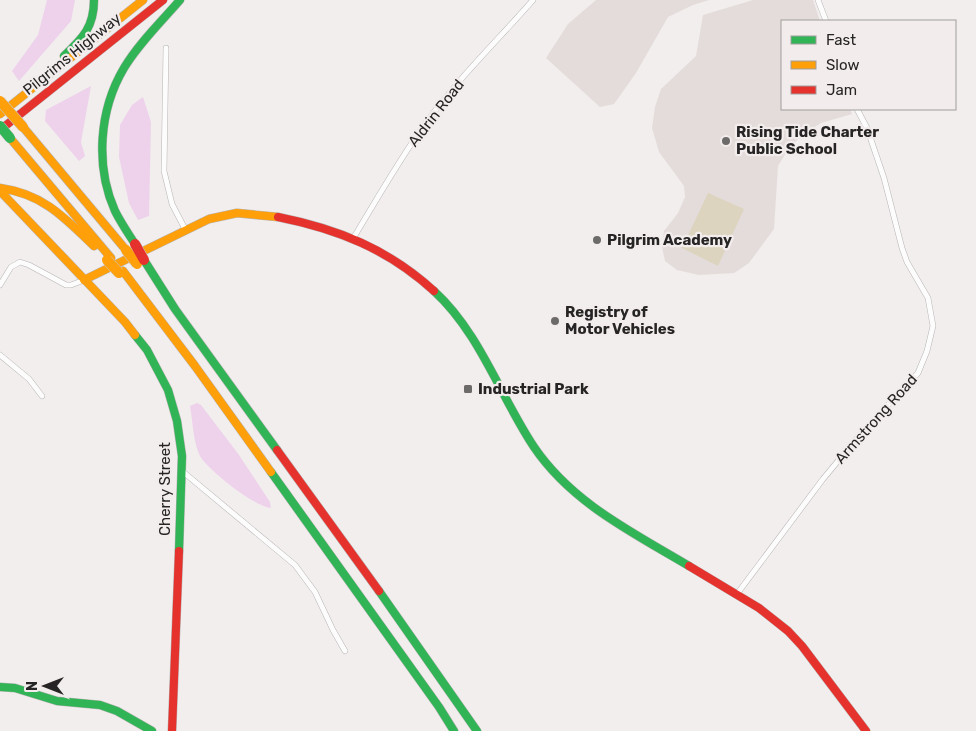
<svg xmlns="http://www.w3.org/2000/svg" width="976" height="731" font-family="Rubik,sans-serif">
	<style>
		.built { fill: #e4dcda }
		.green { fill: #dcd4be }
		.water { fill: #eed1eb }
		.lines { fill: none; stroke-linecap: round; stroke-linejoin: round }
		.street-casing { stroke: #b8b5b5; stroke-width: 6 }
		.fast-casing { stroke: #b8b5b5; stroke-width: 9 }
		.slow-casing { stroke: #b8b5b5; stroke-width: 9 }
		.jam-casing { stroke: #b8b5b5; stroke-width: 9 }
		.street { stroke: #fdfcfc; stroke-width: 5 }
		.fast { stroke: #30b455; stroke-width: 8 }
		.slow { stroke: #ff9f0a; stroke-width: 8 }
		.jam { stroke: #e5322d; stroke-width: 8 }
		.fast-bridge-casing { stroke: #cbc9c9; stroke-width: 11; stroke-linecap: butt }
		.slow-bridge-casing { stroke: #cbc9c9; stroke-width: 11; stroke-linecap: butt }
		.jam-bridge-casing { stroke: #cbc9c9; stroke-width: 11; stroke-linecap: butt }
		.fast-bridge { stroke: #30b455; stroke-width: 10 }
		.slow-bridge { stroke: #ff9f0a; stroke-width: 10 }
		.jam-bridge { stroke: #e5322d; stroke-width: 10 }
		.poi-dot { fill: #6d6b6a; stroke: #f2edec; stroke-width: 2 }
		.labels { text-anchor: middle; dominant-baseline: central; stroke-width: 4.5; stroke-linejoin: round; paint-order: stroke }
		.street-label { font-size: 15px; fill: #262424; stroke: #f2edec }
		.poi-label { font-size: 15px; font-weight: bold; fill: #262424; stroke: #f2edec; text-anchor: start }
	</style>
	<rect width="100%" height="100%" fill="#f1eeed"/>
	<!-- built -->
	<path class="built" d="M596,0H709L693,5L668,17L636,73L614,104L600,107L546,58L568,24Z
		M753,0H813L820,21H782V109H850L852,114L821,123L802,135L789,148L778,166L774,229L749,263L734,273L699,275L677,270L665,261L662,247L664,231L678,213L685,197L684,186L659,152L652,128L655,107L661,89L696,56L703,15Z"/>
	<!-- green -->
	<path class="green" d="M708,193L744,209L718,266L682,248Z"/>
	<!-- water -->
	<path class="water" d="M47,0H75L71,21L19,81L12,71L38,35Z
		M91,86L81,142L85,156L79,161L45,121L46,110Z
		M143,97L151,122L149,216L138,220L129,203L119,157L120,125L132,105Z
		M197,403L201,405L239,455L270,502L271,508C255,507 208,470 200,456C193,442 193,422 190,406Z"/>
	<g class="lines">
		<!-- street casing -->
		<g class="street-casing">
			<path id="street" d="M818,0L826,21
				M166,48L164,171L172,204L185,229
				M354,237C377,199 399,160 425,124C457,80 497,41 533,0
				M0,285L11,267L20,262L29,265L66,285H71L84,280
				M0,355L29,379L42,396
				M182,471L295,565L315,592L333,630L345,651
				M737,594L823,479L858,437L918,373L927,351L933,326L928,298L907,262L902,248L884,178L867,128L857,109"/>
		</g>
		<!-- fast casing -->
		<g class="fast-casing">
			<path id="fast" d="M64,56C83,38 94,27 94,0
				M135,244C128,233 121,223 115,211C95,166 99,110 124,68C139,43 161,22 180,0
				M144,260L175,309L277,450
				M434,291C480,333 500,396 534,447C572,503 632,532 689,566
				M135,335L147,350L168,390L177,421L182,456L179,551
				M271,472L439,707L454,731
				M379,591L477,731
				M0,687L15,688L57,701L100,705L117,711L152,731"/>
		</g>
		<!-- slow casing -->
		<g class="slow-casing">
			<path id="slow" d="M0,114L143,0
				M23,127L126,250
				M10,138L111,258
				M0,188C43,194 64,217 94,246
				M0,191L125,322L135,335
				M123,271L195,366L271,472
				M84,280L209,219L237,213L278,217"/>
		</g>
		<!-- jam casing -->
		<g class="jam-casing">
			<path id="jam" d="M0,130L163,0
				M278,217C338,229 388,249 434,291
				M277,450L379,591
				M689,566L759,608L788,631L802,646L866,731
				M172,731L179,551"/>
		</g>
		<!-- street -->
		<use href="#street" class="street"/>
		<!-- fast -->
		<use href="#fast" class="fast"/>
		<!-- slow -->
		<use href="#slow" class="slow"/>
		<!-- jam -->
		<use href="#jam" class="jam"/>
		<!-- fast-bridge casing -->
		<g class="fast-bridge-casing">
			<path id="fast-bridge" d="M0,126L10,138"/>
		</g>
		<!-- slow-bridge casing -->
		<g class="slow-bridge-casing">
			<path id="slow-bridge" d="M0,101L23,127
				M126,250L137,264
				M107,260L119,273"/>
		</g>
		<!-- jam-bridge casing -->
		<g class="jam-bridge-casing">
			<path id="jam-bridge" d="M135,244L144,260"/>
		</g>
		<!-- fast-bridge -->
		<use href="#fast-bridge" class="fast-bridge"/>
		<!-- slow-bridge -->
		<use href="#slow-bridge" class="slow-bridge"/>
		<!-- jam-bridge -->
		<use href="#jam-bridge" class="jam-bridge"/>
	</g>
	<!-- markers -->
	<g class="poi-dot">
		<circle cx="726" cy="141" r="5"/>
		<circle cx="597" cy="240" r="5"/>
		<circle cx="555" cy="321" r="5"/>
		<rect x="463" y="384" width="10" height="10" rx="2.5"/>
	</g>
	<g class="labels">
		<!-- street labels -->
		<g class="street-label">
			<text transform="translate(72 54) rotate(-39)">Pilgrims Highway</text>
			<text transform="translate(436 113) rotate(-52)">Aldrin Road</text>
			<text transform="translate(876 419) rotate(-48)">Armstrong Road</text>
			<text transform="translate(165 489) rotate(-90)">Cherry Street</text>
		</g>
		<!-- poi labels -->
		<g class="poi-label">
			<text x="736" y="132">Rising Tide Charter<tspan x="736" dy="17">Public School</tspan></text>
			<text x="607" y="240">Pilgrim Academy</text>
			<text x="565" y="312">Registry of<tspan x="565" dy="17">Motor Vehicles</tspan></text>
			<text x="478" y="389">Industrial Park</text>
		</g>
	</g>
	<!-- legend -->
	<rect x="781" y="20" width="175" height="90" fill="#f2edec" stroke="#a09d9c"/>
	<rect x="791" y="36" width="25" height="8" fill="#30b455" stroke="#a09d9c"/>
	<text x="826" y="45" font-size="15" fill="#262424">Fast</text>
	<rect x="791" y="61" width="25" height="8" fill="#ff9f0a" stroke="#a09d9c"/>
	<text x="826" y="70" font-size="15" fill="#262424">Slow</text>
	<rect x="791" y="86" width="25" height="8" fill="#e5322d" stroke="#a09d9c"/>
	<text x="826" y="95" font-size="15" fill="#262424">Jam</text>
	<!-- north arrow -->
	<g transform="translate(45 686) rotate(270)" stroke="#f2edec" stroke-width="4" paint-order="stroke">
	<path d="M0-4L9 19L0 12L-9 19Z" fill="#262424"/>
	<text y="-8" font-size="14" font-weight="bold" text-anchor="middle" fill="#262424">N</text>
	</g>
</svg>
